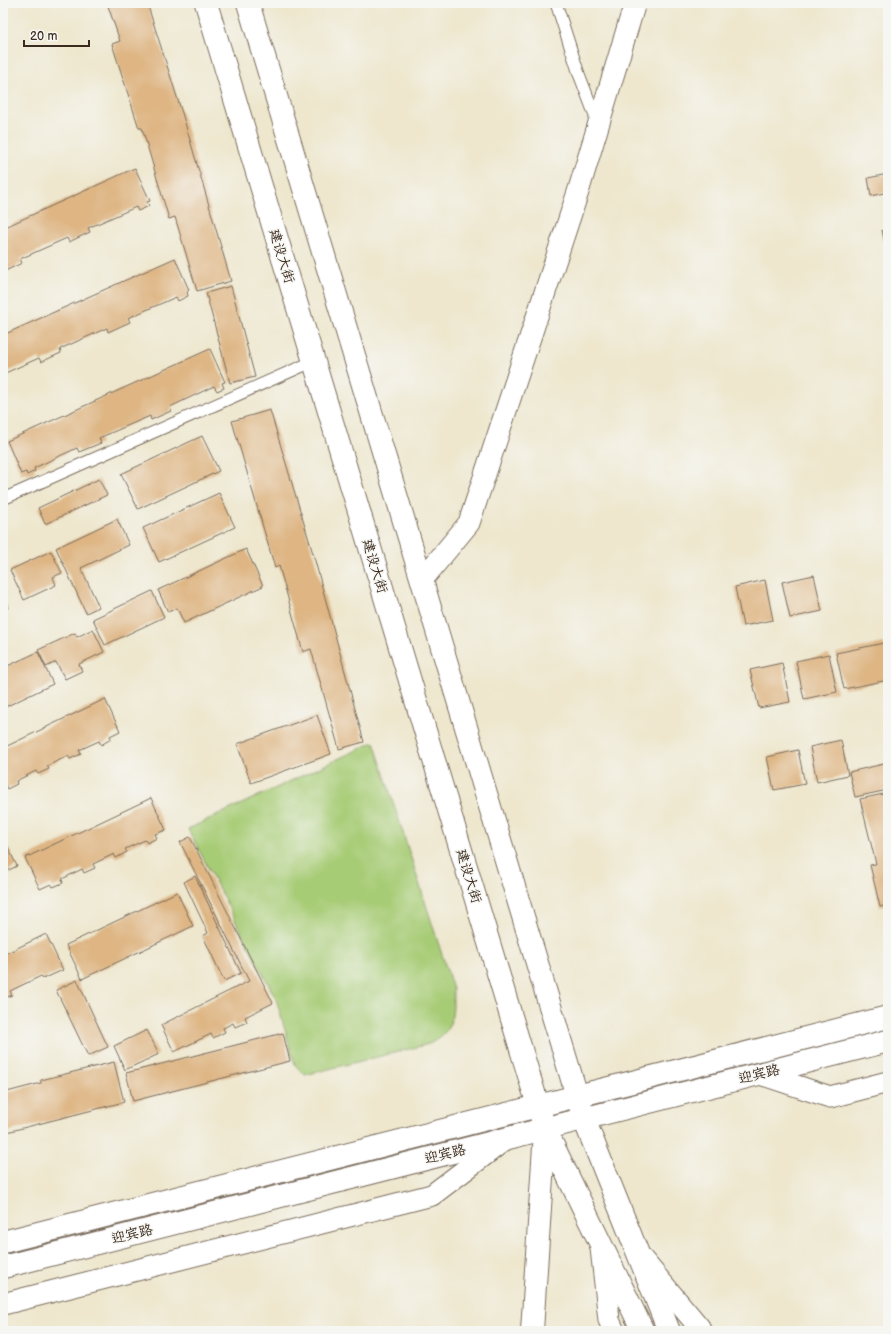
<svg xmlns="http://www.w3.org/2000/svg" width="891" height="1334" font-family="'Balsamiq Sans','LXGW WenKai TC',sans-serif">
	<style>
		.green { fill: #a7cc76; stroke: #717b4a }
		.building { fill: #deb583 }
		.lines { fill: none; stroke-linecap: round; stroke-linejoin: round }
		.service-casing { stroke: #7a6c5c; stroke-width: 13 }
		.minor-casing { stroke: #7a6c5c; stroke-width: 23 }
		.secondary-casing { stroke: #7a6c5c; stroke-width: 24 }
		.primary-casing { stroke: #7a6c5c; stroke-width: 24 }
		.trunk-casing { stroke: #7a6c5c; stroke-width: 24 }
		.service { stroke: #fff; stroke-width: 11 }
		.minor { stroke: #fff; stroke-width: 21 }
		.secondary { stroke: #fff; stroke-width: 22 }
		.primary { stroke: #fff; stroke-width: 22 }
		.trunk { stroke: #fff; stroke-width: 22 }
		.labels { text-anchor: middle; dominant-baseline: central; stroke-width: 3; stroke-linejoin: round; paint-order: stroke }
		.street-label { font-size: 14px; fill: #3b2a1e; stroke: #f6f6f2 }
	</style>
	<rect width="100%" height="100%" fill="#f6f6f2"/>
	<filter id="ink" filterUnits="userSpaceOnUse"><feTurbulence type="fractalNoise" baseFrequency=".025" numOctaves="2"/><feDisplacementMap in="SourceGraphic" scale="8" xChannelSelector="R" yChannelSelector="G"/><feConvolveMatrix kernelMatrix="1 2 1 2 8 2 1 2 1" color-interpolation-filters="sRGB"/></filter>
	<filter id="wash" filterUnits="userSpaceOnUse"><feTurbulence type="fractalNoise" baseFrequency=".012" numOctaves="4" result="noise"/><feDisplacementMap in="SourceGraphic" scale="16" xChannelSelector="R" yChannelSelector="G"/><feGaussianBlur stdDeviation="0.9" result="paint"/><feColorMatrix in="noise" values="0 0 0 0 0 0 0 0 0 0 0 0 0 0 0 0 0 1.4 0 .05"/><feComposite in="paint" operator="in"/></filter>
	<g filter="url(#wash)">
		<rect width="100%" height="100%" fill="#eee7ce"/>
		<!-- green -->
		<path class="green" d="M374,742L453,989C453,1015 455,1031 429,1044L305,1075L295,1065L276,999L188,829Z"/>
		<g id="blocks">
			<!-- building -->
			<path class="building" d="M107,3H147L183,116L231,281L197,291L175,217L169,219L142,128H139L112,44L120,41Z
				M135,168L150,201L147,202L149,206L138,211L136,207L88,228L90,232L69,242L67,238L20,259L22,263L3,272V228Z
				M888,174V192L871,196L868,178Z
				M888,228V255H887L882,230Z
				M175,258L189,290L187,292L188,296L178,301L176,297L128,318L130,322L108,332L107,328L60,349L61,353L41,362L39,358L3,374V335Z
				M231,286L255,377L230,383L206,293Z
				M210,349L225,382L222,383L224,388L217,391L214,386L170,407L171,411L151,420L150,416L99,438L101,443L79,452L77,448L34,468L35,471L27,475L26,472L21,474L7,441Z
				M270,410L314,557L364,742L339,749L311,649L303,652L279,566L275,568L232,421Z
				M202,436L219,471L138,509L121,474Z
				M99,479L107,495L45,524L38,508Z
				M219,493L235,527L159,562L143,528Z
				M117,519L129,545L81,568L99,607L86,613L56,548Z
				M246,549L263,586L184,623L177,608L168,612L158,590Z
				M51,551L62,573L53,577L56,585L24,600L10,570Z
				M814,575L822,611L790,618L782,582Z
				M765,580L773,620L743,626L735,587Z
				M152,591L164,617L105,645L93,619Z
				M3,597L8,608L3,610Z
				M93,629L104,652L79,664L82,671L65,679L56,662L46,667L38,650L75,633L77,637Z
				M884,643L888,659V680L844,689L836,653Z
				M38,652L53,684L3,708V668Z
				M829,654L837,692L804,699L796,661Z
				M782,663L790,702L759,708L750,670Z
				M105,699L120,731L110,736L111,739L101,745L99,741L79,750L81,754L70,759L68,756L47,766L49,769L38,774L36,771L16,781L17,784L7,789L5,785L3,786V748Z
				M317,715L331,754L251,783L237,744Z
				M841,740L848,775L817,782L810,747Z
				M798,750L805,784L774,790L767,757Z
				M888,763V790L855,797L849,772Z
				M888,793V905L880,907L870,865L876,864L860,799Z
				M151,798L166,830L155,834L157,838L147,843L145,840L125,849L127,852L116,858L114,854L93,864L95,868L84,873L82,869L62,879L63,883L53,887L51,884L40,889L25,858Z
				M3,837L17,866L3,873Z
				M190,837L273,1003L245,1017L247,1022L235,1027L233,1023L223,1028L225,1032L213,1038L211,1034L174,1052L161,1025L249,981L180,842Z
				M195,876L241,973L224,981L203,936L208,933L184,882Z
				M177,892L193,926L82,979L66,945Z
				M46,934L63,970L43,979L41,976L10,991L12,995L3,999V955Z
				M77,980L108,1047L88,1056L56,990Z
				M147,1030L159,1054L125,1070L114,1046Z
				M283,1033L290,1061L133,1101L126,1073Z
				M114,1062L124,1102L3,1133V1093L41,1083V1080Z"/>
		</g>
	</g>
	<g filter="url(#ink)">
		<use href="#blocks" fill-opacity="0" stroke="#7a6c5c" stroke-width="1"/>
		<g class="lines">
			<!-- service casing -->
			<g class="service-casing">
				<path id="service" d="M556,3L579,74L597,121
					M3,499L314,361"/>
			</g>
			<!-- minor casing -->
			<g class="minor-casing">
				<path id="minor" d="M422,580L469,523L579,189L635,3
					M760,1074L830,1097L888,1082
					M601,1248L609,1320L614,1331
					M642,1259L699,1327L701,1331
					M3,1304L432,1195L507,1138"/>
			</g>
			<!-- secondary casing -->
			<g class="secondary-casing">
				<path id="secondary" d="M584,1119L669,1331
					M545,1129L643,1331
					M532,1331L545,1131"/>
			</g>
			<!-- primary casing -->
			<g class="primary-casing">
				<path id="primary" d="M206,3L545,1129
					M248,3L584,1119"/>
			</g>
			<!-- trunk casing -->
			<g class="trunk-casing">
				<path id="trunk" d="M3,1242L888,1017
					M3,1267L888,1041"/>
			</g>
			<!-- service -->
			<use href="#service" class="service"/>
			<!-- minor -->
			<use href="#minor" class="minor"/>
			<!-- secondary -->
			<use href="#secondary" class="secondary"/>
			<!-- primary -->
			<use href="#primary" class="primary"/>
			<!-- trunk -->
			<use href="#trunk" class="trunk"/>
		</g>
	</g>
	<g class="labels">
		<!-- street labels -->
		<g class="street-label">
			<text transform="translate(282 256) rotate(73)">建设大街</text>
			<text transform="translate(375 566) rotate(73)">建设大街</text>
			<text transform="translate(469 876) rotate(73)">建设大街</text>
			<text transform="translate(759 1074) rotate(-14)">迎宾路</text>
			<text transform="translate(445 1154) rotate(-14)">迎宾路</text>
			<text transform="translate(132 1234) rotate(-14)">迎宾路</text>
		</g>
	</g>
	<!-- margin -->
	<rect width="891" height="1334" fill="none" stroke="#f6f6f2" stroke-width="16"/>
	<!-- scale -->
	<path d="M24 40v6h65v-6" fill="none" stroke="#3b2a1e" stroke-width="2"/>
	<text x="30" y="40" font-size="12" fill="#3b2a1e" stroke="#f6f6f2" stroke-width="3" paint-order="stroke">20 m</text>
</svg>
